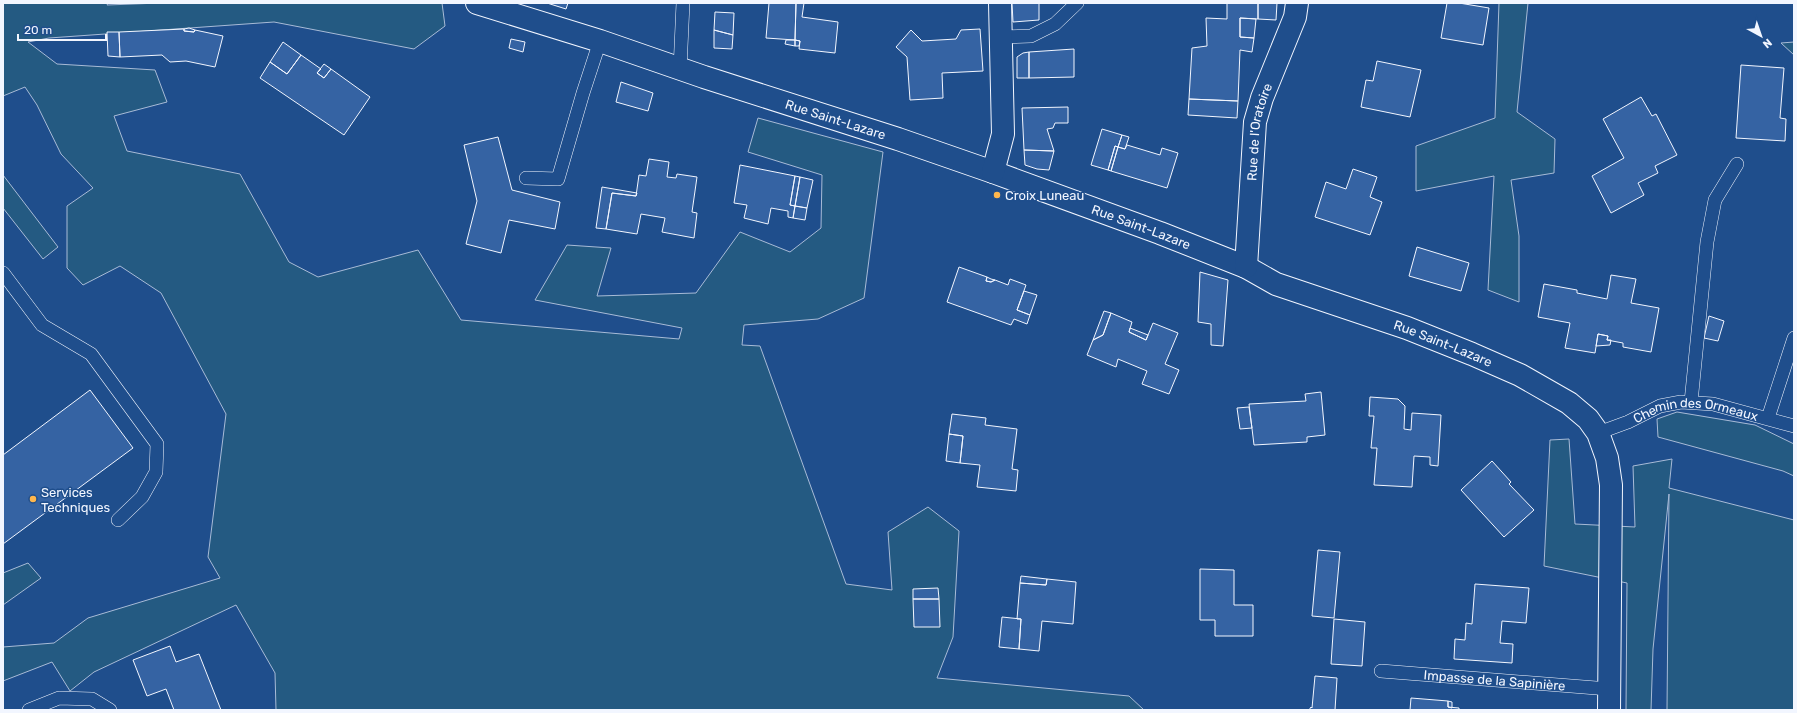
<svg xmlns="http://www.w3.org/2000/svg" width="1797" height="713" font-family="Rubik,sans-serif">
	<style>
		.green { fill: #245a82; stroke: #a8bbd7 }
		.building { fill: #3563a3; stroke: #f2f6ff }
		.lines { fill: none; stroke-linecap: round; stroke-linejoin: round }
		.service-casing { stroke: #f2f6ff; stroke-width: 14 }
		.minor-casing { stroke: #f2f6ff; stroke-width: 24 }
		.service { stroke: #1f4e8c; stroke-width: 13 }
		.minor { stroke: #1f4e8c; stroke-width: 22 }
		.poi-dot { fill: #ffb74d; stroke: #1f4e8c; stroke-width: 1.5 }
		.labels { text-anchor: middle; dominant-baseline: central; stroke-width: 3; stroke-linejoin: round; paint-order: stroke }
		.street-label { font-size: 13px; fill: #f2f6ff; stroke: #1f4e8c }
		.poi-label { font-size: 13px; fill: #f2f6ff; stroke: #1f4e8c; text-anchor: start }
	</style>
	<rect width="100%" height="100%" fill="#1f4e8c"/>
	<!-- green -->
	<path class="green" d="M3,3H108L107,5L160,3H442L445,26L414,49L274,22L49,38L28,42L57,64L155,70L167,102L114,116L127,151L240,174L289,262L318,277L418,250L461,320L679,339L682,328L535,300L567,245L611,248L597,296L696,293L740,232L790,252L821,228L822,175L748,152L758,118L883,152L864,298L818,319L744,325L742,345L760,346L846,584L892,590L888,532L928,507L959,531L953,637L937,678L1129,696L1144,710H276L275,673L236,605L94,672L70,691L52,662L3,681V647L54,643L88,618L220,578L208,557L226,414L161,293L120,266L83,285L67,268V206L93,188L61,154L37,105L25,87L3,96Z
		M1499,3H1528L1517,112L1555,139L1554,173L1511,180L1519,236V302L1488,290L1494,176L1416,191V146L1495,118Z
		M1794,42V55L1781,43Z
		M3,175L58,247L43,259L3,208Z
		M1677,412L1755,425L1794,444V476L1783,471L1658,437L1657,419Z
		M1569,439L1575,524L1635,527L1633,466L1672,459L1669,488L1794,520V710H1667L1669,494L1653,649L1651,710H1626L1627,583L1544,566L1550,440Z
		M28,563L41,578L3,605V573Z"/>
	<!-- building -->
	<path class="building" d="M547,3H568L566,9Z
		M769,3H796L795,40L766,38Z
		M796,3H804L802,17L838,22L835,53L799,49L800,41L795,40Z
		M1012,3H1039V20L1013,22Z
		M1227,3H1258V19L1240,18V37L1254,38L1252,52L1240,50L1238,101L1189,99L1192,48L1207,46L1206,18L1227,19Z
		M1258,3H1277L1276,20L1258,19Z
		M1447,3H1459L1489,8L1483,45L1441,38Z
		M715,12L734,13L733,35L714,30Z
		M1240,18L1256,19L1254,38L1240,37Z
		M189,28L195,30L194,32L184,31V29Z
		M184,29V31L194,32L195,30L223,36L215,67L186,61L170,62L162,55L120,57L119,32Z
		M980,29L983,71L942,73L943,98L910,100L907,57L896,47L911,30L922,41L956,39L961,30Z
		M714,30L733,35L732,49L714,48Z
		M107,32H119L120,57L108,56Z
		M511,39L525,42L523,52L509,48Z
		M786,40H795V46L785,44Z
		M795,40L800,41L799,46H795Z
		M283,42L301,55L287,74L270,62Z
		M1074,49V77L1029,78V52Z
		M1029,52V78H1017V57L1023,53Z
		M301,55L321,69L317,73L324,78L331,69L370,97L344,135L260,78L270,62L287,74Z
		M1377,61L1421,70L1410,117L1361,107L1366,80L1373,81Z
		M324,64L331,69L324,78L317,73Z
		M1741,65L1784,68L1780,118L1786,119L1785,141L1736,138Z
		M621,82L653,93L648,111L616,102Z
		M1641,97L1652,116L1656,114L1677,155L1655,166L1658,173L1638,183L1644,195L1611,213L1592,176L1624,158L1603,119Z
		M1189,99L1238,101L1237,118L1188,115Z
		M1068,107V123H1055L1053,128L1047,129L1054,151L1024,150L1022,108Z
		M1102,129L1122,135L1118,147L1115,146L1108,170L1091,165Z
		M1122,135L1129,137L1125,149L1118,147Z
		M498,137L512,190L560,202L555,229L509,220L501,253L466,244L477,201L464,145Z
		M1127,145L1160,155L1162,148L1178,153L1167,188L1111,171L1118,147L1125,149Z
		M1115,146L1118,147L1111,171L1108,170Z
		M1024,150L1054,151L1049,170L1037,169L1025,165Z
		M649,159L669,162L667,177L676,178L677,174L697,177L692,212L697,213L694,238L662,232L665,218L641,214L637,234L606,229L612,193L636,196L639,175L646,176Z
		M740,165L795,176L790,205L795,206L793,218L788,217V211L771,208L768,224L744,218L747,205L734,203Z
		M1353,169L1377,177L1370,197L1382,202L1370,235L1315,217L1326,182L1346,189Z
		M795,176L800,177L795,206L790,205Z
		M800,177L813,180L807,208L795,206Z
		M602,187L637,193L636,196L612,193L606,229L596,228Z
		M795,206L807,208L805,220L793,218Z
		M1417,247L1469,263L1461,291L1409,276Z
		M959,267L987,277L986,281L991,282L995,280L1008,285L1010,279L1026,285L1017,310L1030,315L1027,324L1014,319L1011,325L947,302Z
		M1200,272L1228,280L1223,346L1211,345V324L1198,322Z
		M1611,275L1636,279L1631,303L1659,308L1651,352L1623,347V343L1607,340L1608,336L1598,334L1595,353L1565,348L1570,323L1538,317L1544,284L1577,290V293L1607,299Z
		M987,277L991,279L995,280L991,282L986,281Z
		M1024,291L1037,295L1030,315L1017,310Z
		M1104,311L1111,313L1103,335L1093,340Z
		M1111,313L1132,322L1129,332L1146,340L1153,323L1178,333L1165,364L1179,370L1169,394L1142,384L1147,371L1118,359L1116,367L1087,355L1093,340L1103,335Z
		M1709,316L1724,321L1718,341L1704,338Z
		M1130,328L1148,335L1146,340L1129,332Z
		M1598,334L1608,336L1607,340H1611L1610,345L1596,346Z
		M90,390L133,448L3,544V455Z
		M1321,392L1325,435L1307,437V442L1254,445L1249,404L1306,401L1305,394Z
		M1370,397L1398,399L1405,406L1404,429L1411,430L1412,413L1441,415L1438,466L1430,465V457L1414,456L1412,487L1374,485L1377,448H1371L1374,416H1369Z
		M1249,407L1252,428L1240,429L1237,408Z
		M952,414L986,418L985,425L1017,429L1012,469L1018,470L1016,491L977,487L980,465L960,463L963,436L949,434Z
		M949,434L963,436L960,463L946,461Z
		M1492,461L1511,482L1509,484L1534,510L1504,537L1461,490Z
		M1318,550L1340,552L1334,618L1312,616Z
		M1200,569L1234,570V605H1253V636H1215V620H1200Z
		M1021,576L1047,579L1046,585L1020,583Z
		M1047,579L1076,582L1073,624L1042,621L1039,651L1019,649L1021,619H1017L1020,583L1046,585Z
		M1475,584L1529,588L1526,623L1502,621L1500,643L1513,644L1512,663L1454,659L1455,639L1465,640L1466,623L1472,624Z
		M938,588L939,599H913V589Z
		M913,599H939L940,627H914Z
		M1002,617L1021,619L1019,649L999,647Z
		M1334,619L1365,622L1362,666L1331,664Z
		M170,646L176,662L199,654L221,710H174L166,689L147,696L133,660Z
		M1315,676L1337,678L1335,710H1309L1311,707L1312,708Z
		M1411,698L1448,701V707L1459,708V710H1410Z
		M1448,701L1452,702V708L1448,707Z"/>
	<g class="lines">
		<!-- service casing -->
		<g class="service-casing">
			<g id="service">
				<path d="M1001,37L1031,36L1055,24L1077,3"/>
				<path d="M680,69L683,3"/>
				<path d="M526,178L558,179L583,93L600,41"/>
				<path d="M3,273L42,325L91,354L157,444L156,472L142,497L118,520"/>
				<path d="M1691,402L1707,242L1715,200L1737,164"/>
				<path d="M1768,418L1794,338"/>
				<path id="s1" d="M1598,433L1628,422L1660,406L1681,402L1713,404L1794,426"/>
				<path id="s2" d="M1381,671L1609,689"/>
				<path d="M29,710L59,698L92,699L110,710"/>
			</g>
		</g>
		<!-- minor casing -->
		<g class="minor-casing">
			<g id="minor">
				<path id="s3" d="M477,3L600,41L704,77L898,139L993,172L1160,233L1246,267L1276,284L1407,328L1472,354L1520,375L1569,403L1588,419L1598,433L1607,458L1611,485L1609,710"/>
				<path d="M993,172L1003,134L1000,3"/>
				<path id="s4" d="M1246,267L1255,122L1262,98L1295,17L1297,3"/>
			</g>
		</g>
		<!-- service -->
		<use href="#service" class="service"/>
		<!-- minor -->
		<use href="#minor" class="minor"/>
	</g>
	<!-- markers -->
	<g class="poi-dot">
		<circle cx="997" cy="195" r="4"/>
		<circle cx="33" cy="499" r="4"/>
	</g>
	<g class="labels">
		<!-- street labels -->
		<g class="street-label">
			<text stroke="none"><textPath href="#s3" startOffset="377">Rue Saint-Lazare</textPath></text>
			<text stroke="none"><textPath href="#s4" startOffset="136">Rue de l'Oratoire</textPath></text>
			<text stroke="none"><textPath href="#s3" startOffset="701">Rue Saint-Lazare</textPath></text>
			<text stroke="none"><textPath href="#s3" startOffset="1025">Rue Saint-Lazare</textPath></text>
			<text stroke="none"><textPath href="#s1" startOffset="103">Chemin des Ormeaux</textPath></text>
			<text stroke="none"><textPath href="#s2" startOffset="114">Impasse de la Sapinière</textPath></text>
		</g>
		<!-- poi labels -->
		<g class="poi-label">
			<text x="1005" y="195">Croix Luneau</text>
			<text x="41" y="492">Services<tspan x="41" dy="15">Techniques</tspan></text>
		</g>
	</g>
	<!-- border -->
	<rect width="1797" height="713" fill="none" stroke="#f2f6ff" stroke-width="8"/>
	<!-- north arrow -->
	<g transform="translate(1761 36) rotate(140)" stroke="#1f4e8c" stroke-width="3" paint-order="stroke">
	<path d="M0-3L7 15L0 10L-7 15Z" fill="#f2f6ff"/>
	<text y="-6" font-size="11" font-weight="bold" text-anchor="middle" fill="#f2f6ff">N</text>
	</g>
	<!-- scale -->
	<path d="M18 34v6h88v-6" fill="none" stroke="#f2f6ff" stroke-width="2"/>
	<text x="24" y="34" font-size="12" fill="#f2f6ff" stroke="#1f4e8c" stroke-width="3" paint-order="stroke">20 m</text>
</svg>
